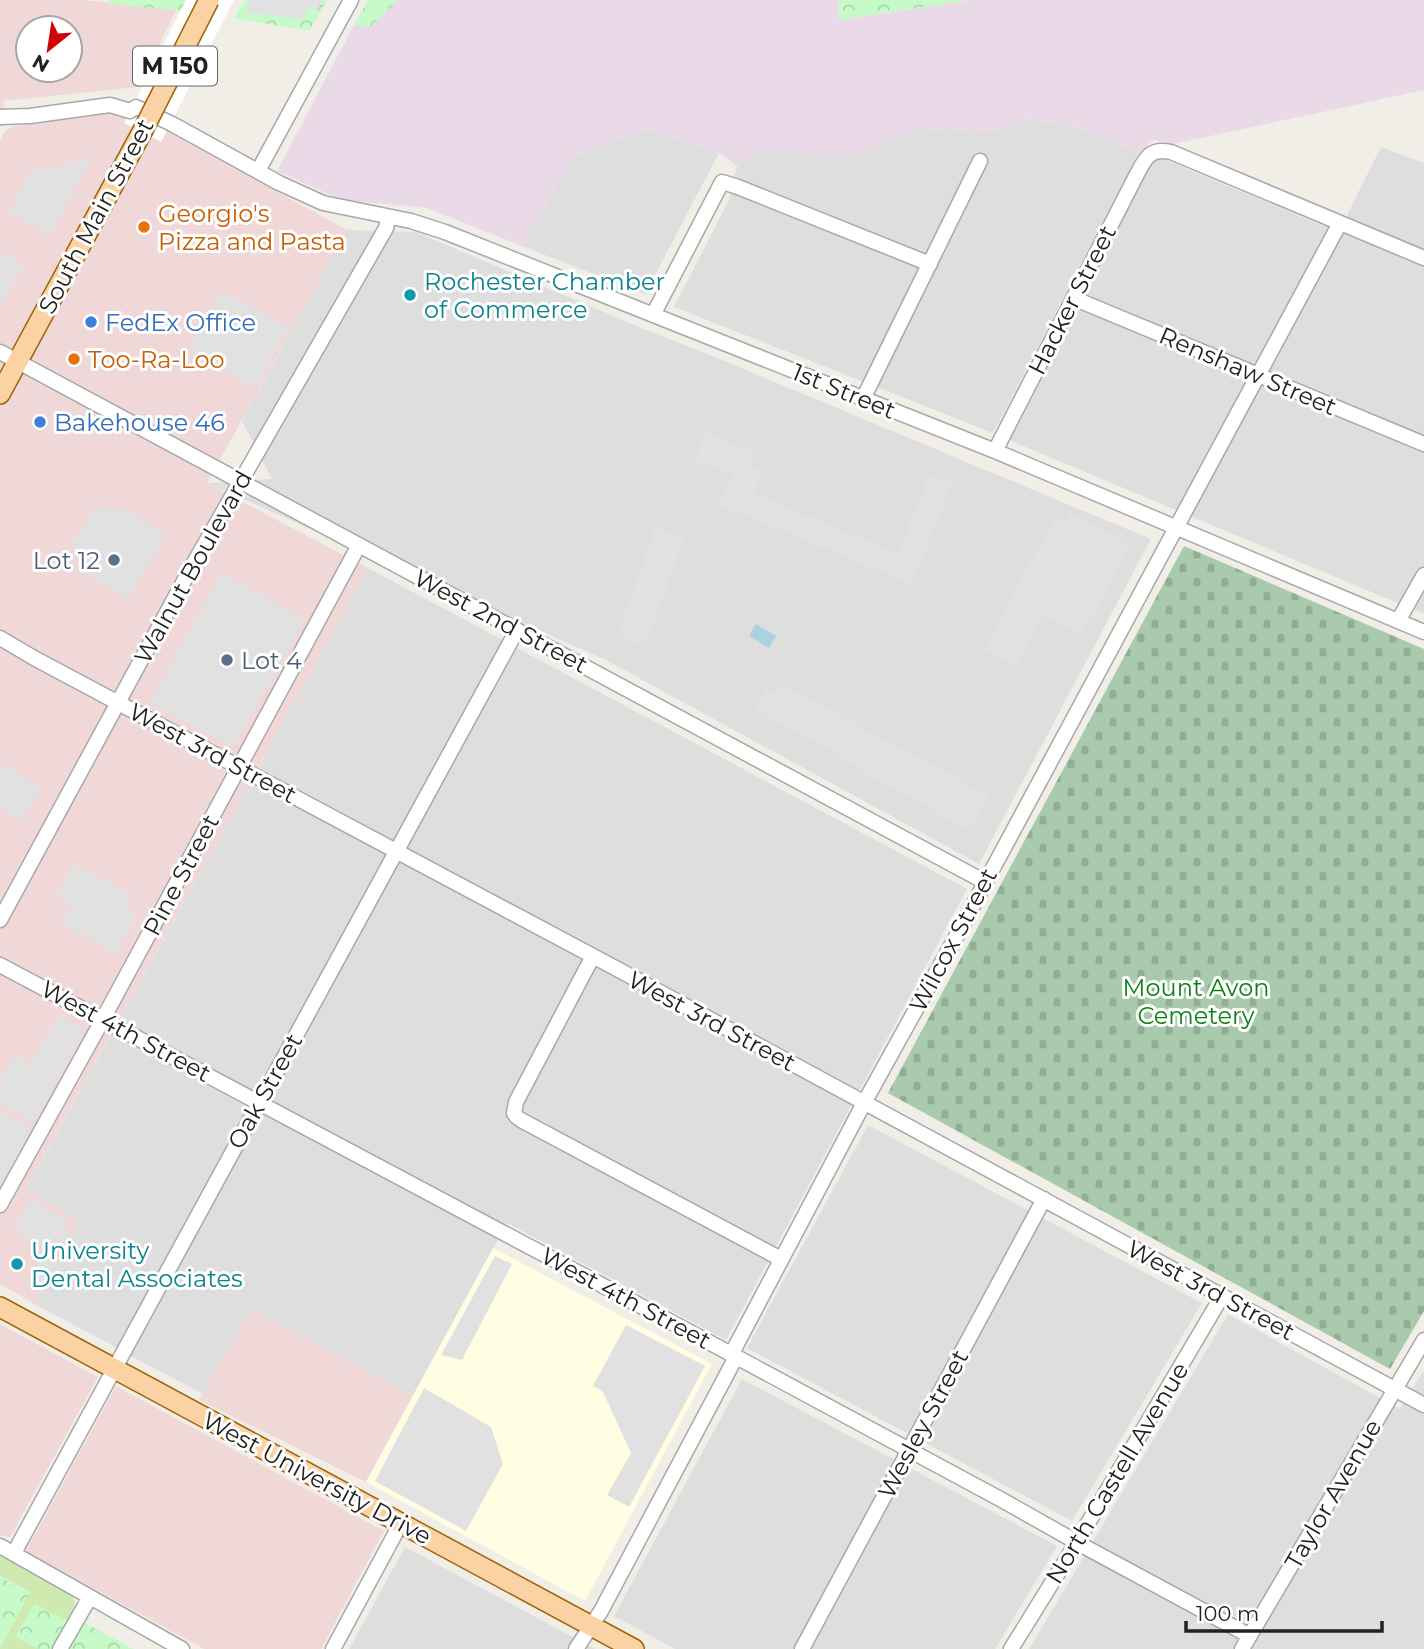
<svg xmlns="http://www.w3.org/2000/svg" width="1424" height="1649" font-family="Montserrat,sans-serif">
	<style>
		.residential { fill: #dfdede }
		.commercial { fill: #f1d8d8; fill-rule: evenodd }
		.industrial { fill: #eadae8 }
		.education { fill: #fffee3 }
		.cemetery { fill: url(#cemetery-stones) }
		.park { fill: url(#park-crowns) }
		.garden { fill: #ceeaaf }
		.parking { fill: #e1e1e1 }
		.water { fill: #a9d4de }
		.pier { fill: #fff }
		.lines { fill: none; stroke-linecap: round; stroke-linejoin: round }
		.minor-casing { stroke: #a8a8a8; stroke-width: 17 }
		.major-casing { stroke: #9d6401; stroke-width: 22 }
		.minor { stroke: #fff; stroke-width: 14 }
		.major { stroke: #fbd2a3; stroke-width: 19 }
		.major-bridge-casing { stroke: #9d6401; stroke-width: 22; stroke-linecap: butt }
		.major-bridge { stroke: #fbd2a3; stroke-width: 19 }
		.food-dot { fill: #e8710a; stroke: #fff; stroke-width: 2.5 }
		.culture-dot { fill: #0f9aa8; stroke: #fff; stroke-width: 2.5 }
		.shop-dot { fill: #3f7fe0; stroke: #fff; stroke-width: 2.5 }
		.service-dot { fill: #5c6f8a; stroke: #fff; stroke-width: 2.5 }
		.labels { text-anchor: middle; dominant-baseline: central; stroke-width: 6; stroke-linejoin: round; paint-order: stroke }
		.shield { fill: #fff; stroke: #646464; stroke-width: 2 }
		.shield-label { font-size: 23px; font-weight: bold; fill: #212121 }
		.food-label { font-size: 24px; fill: #c56008; stroke: #fff; text-anchor: start }
		.street-label { font-size: 24px; fill: #212121; stroke: #fff }
		.culture-label { font-size: 24px; fill: #0d838f; stroke: #fff; text-anchor: start }
		.shop-label { font-size: 24px; fill: #366cbe; stroke: #fff; text-anchor: start }
		.service-label { font-size: 24px; fill: #4e5e75; stroke: #fff; text-anchor: end }
		.park-label { font-size: 24px; fill: #0d8212; stroke: #fff }
	</style>
	<defs>
		<pattern id="cemetery-stones" width="16" height="16" patternUnits="userSpaceOnUse" patternTransform="scale(1.75)"><rect width="16" height="16" fill="#a9caad"/><path d="M2 7V4a2 2 0 0 1 4 0v3zM10 15v-3a2 2 0 0 1 4 0v3z" fill="#91ad95"/></pattern>
		<pattern id="park-crowns" width="20" height="18" patternUnits="userSpaceOnUse" patternTransform="scale(1.75)"><rect width="20" height="18" fill="#c7fac9"/><path d="M2 6a3 3 0 1 1 6 0M12 15a3 3 0 1 1 6 0" fill="none" stroke="#abd6ac"/></pattern>
	</defs>
	<rect width="100%" height="100%" fill="#f1eee8"/>
	<!-- residential -->
	<path class="residential" d="M1027,119L1079,128L1139,152L993,433L674,307L729,200L737,166L764,150L846,157L919,129L995,132Z
		M647,129L719,153L645,294L522,246L573,157Z
		M1381,147L1424,163V614L1009,440L1077,312L1113,233L1152,162L1161,158L1323,226L1346,217Z
		M347,230L416,232L646,330L705,353L1151,539L979,864L606,660L207,483L272,479L242,421Z
		M368,568L967,889L726,1340L507,1223L414,1396L250,1309L203,1394L135,1358L123,1353L110,1344L34,1304L80,1220L25,1191Z
		M868,1125L1202,1303L1072,1521L747,1348Z
		M1228,1314L1400,1409L1424,1370V1649H1029Z
		M742,1379L1057,1546L995,1649H675L614,1616Z
		M405,1547L595,1649H349Z"/>
	<!-- commercial -->
	<path class="commercial" d="M0,0H81L177,9L138,87L3,101L5,118L0,128ZM28,28H70V70H28Z
		M130,111L347,230L207,483L368,568L25,1190L80,1220L34,1304L0,1284V141L6,130L14,126Z
		M250,1309L414,1396L366,1482L199,1400Z
		M0,1324L98,1377L10,1537L0,1536Z
		M116,1386L384,1531L321,1649H204L26,1551Z"/>
	<!-- industrial -->
	<path class="industrial" d="M398,0H839L840,20L970,0H1424V90L1173,144L1154,140L1139,152L1079,128L1027,119L995,132L919,129L846,158L764,150L737,166L719,153L647,129L573,157L522,246L427,208L341,200L277,171L354,25L370,27Z"/>
	<!-- education -->
	<path class="education" d="M493,1248L712,1364L585,1601L366,1482Z"/>
	<!-- cemetery -->
	<path class="cemetery" d="M1184,546L1424,649V1311L1390,1369L888,1093Z"/>
	<!-- park -->
	<path class="park" d="M108,0H205L198,12L110,4Z
		M245,0H327L310,31L234,18Z
		M368,0H398L370,27L354,25Z
		M839,0H970L839,20Z
		M0,1577L134,1649H0Z"/>
	<!-- garden -->
	<path class="garden" d="M0,1555L69,1592C80,1604 74,1608 67,1620L34,1604L15,1637L38,1649H0L30,1592L0,1576Z"/>
	<!-- parking -->
	<path class="parking" d="M248,0H323L317,11L308,6L304,19L246,13Z
		M92,157L50,235L9,213L29,173Z
		M0,252L23,265L0,307Z
		M221,291L288,327L256,387L189,352Z
		M706,431L754,452L749,463L760,469L762,473L754,494L898,553L930,474L952,483L912,584L719,505L732,474L695,460Z
		M94,507L121,509L166,533L129,599L84,573L71,547Z
		M1069,512L1130,545L1082,635L1044,614L1016,666L984,649L1055,517L1064,522Z
		M655,528L685,537L644,647L617,636Z
		M221,573L304,619L234,748L150,702Z
		M781,684L988,795L969,830L875,779L848,760L753,708L765,688L775,693Z
		M0,764L41,787L22,821L0,809Z
		M73,864L131,895L124,907L137,916L116,953L62,925L73,904L57,894Z
		M58,1016L85,1030L34,1122L0,1103V1082L14,1056L31,1065Z
		M0,1112L33,1128L0,1191Z
		M30,1200L67,1220L63,1229L71,1233L39,1291L26,1284L46,1248L14,1230Z
		M495,1256L512,1264L462,1360L441,1355Z
		M626,1325L705,1366L629,1507L607,1495L631,1453L603,1392L593,1386Z
		M424,1388L491,1427L503,1464L466,1531L375,1481Z"/>
	<!-- water -->
	<path class="water" d="M756,624L776,636L769,648L749,636Z"/>
	<!-- pier -->
	<path class="pier" d="M186,0H234L161,142L124,123Z"/>
	<g class="lines">
		<!-- minor casing -->
		<g class="minor-casing">
			<path id="minor" d="M0,117L30,116L110,105L130,111L136,107L172,124L279,183L323,203L411,221L445,232L995,451L1424,632
				M258,171L351,0
				M1073,298L1424,444
				M653,315L722,182L738,187L930,264
				M0,352L985,882
				M863,399L980,161
				M995,451L1136,176C1145,159 1149,147 1171,152L1424,258
				M1398,621L1424,575
				M0,638L34,658L606,963L1424,1405
				M0,920L191,568L386,228L389,217
				M593,956L516,1102L514,1113L517,1117L521,1120L781,1259
				M0,965L718,1347L1002,1500L1087,1548L1250,1636
				M0,1205L103,1019L359,545
				M731,1355L864,1103L956,937L1340,223
				M0,1546L182,1649
				M14,1553L517,630
				M60,1649L90,1597
				M333,1649L401,1523
				M576,1649L601,1611L736,1357
				M802,1649L1044,1199
				M1011,1649L1071,1552L1222,1296
				M1242,1649L1424,1340"/>
		</g>
		<!-- major casing -->
		<g class="major-casing">
			<path id="major" d="M0,394L142,132
				M0,1307L634,1649"/>
		</g>
		<!-- minor -->
		<use href="#minor" class="minor"/>
		<!-- major -->
		<use href="#major" class="major"/>
		<!-- major-bridge casing -->
		<g class="major-bridge-casing">
			<path id="major-bridge" d="M142,132L209,0"/>
		</g>
		<!-- major-bridge -->
		<use href="#major-bridge" class="major-bridge"/>
	</g>
	<!-- markers -->
	<g class="food-dot">
		<circle cx="144" cy="227" r="7"/>
		<circle cx="74" cy="359" r="7"/>
	</g>
	<g class="culture-dot">
		<circle cx="410" cy="295" r="7"/>
		<circle cx="17" cy="1264" r="7"/>
	</g>
	<g class="shop-dot">
		<circle cx="91" cy="322" r="7"/>
		<circle cx="40" cy="422" r="7"/>
	</g>
	<g class="service-dot">
		<circle cx="114" cy="560" r="7"/>
		<circle cx="227" cy="660" r="7"/>
	</g>
	<g class="labels">
		<!-- shield labels -->
		<rect class="shield" x="133" y="46.5" width="84" height="39" rx="5"/>
		<g class="shield-label">
			<text x="175" y="66">M 150</text>
		</g>
		<!-- food labels -->
		<g class="food-label">
			<text x="158" y="213">Georgio's<tspan x="158" dy="28">Pizza and Pasta</tspan></text>
			<text x="88" y="359">Too-Ra-Loo</text>
		</g>
		<!-- street labels -->
		<g class="street-label">
			<text transform="translate(96 216) rotate(-62)">South Main Street</text>
			<text transform="translate(1072 300) rotate(-63)">Hacker Street</text>
			<text transform="translate(1248 371) rotate(23)">Renshaw Street</text>
			<text transform="translate(844 391) rotate(22)">1st Street</text>
			<text transform="translate(193 567) rotate(-61)">Walnut Boulevard</text>
			<text transform="translate(501 621) rotate(28)">West 2nd Street</text>
			<text transform="translate(213 753) rotate(28)">West 3rd Street</text>
			<text transform="translate(181 875) rotate(-62)">Pine Street</text>
			<text transform="translate(953 940) rotate(-62)">Wilcox Street</text>
			<text transform="translate(712 1021) rotate(28)">West 3rd Street</text>
			<text transform="translate(126 1031) rotate(28)">West 4th Street</text>
			<text transform="translate(265 1091) rotate(-61)">Oak Street</text>
			<text transform="translate(1211 1290) rotate(28)">West 3rd Street</text>
			<text transform="translate(626 1298) rotate(28)">West 4th Street</text>
			<text transform="translate(923 1424) rotate(-62)">Wesley Street</text>
			<text transform="translate(1117 1473) rotate(-59)">North Castell Avenue</text>
			<text transform="translate(317 1478) rotate(28)">West University Drive</text>
			<text transform="translate(1333 1494) rotate(-60)">Taylor Avenue</text>
		</g>
		<!-- culture labels -->
		<g class="culture-label">
			<text x="424" y="281">Rochester Chamber<tspan x="424" dy="28">of Commerce</tspan></text>
			<text x="31" y="1250">University<tspan x="31" dy="28">Dental Associates</tspan></text>
		</g>
		<!-- shop labels -->
		<g class="shop-label">
			<text x="105" y="322">FedEx Office</text>
			<text x="54" y="422">Bakehouse 46</text>
		</g>
		<!-- service labels -->
		<g class="service-label">
			<text x="100" y="560">Lot 12</text>
			<text x="241" y="660" text-anchor="start">Lot 4</text>
		</g>
		<!-- park labels -->
		<g class="park-label">
			<text x="1196" y="987">Mount Avon<tspan x="1196" dy="28">Cemetery</tspan></text>
		</g>
	</g>
	<!-- north arrow -->
	<g transform="translate(49 49) rotate(210)"><circle r="33" fill="#ffffff" stroke="#a6a6a6" stroke-width="2"/>
	<path d="M0-5L12 26L0 18L-12 26Z" fill="#d10109"/>
	<text y="-10" font-size="19" font-weight="bold" text-anchor="middle" fill="#212121">N</text>
	</g>
	<!-- scale -->
	<path d="M1186 1621v10h196v-10" fill="none" stroke="#212121" stroke-width="3.5"/>
	<text x="1196" y="1621" font-size="21" fill="#212121" stroke="#ffffff" stroke-width="5" paint-order="stroke">100 m</text>
</svg>
